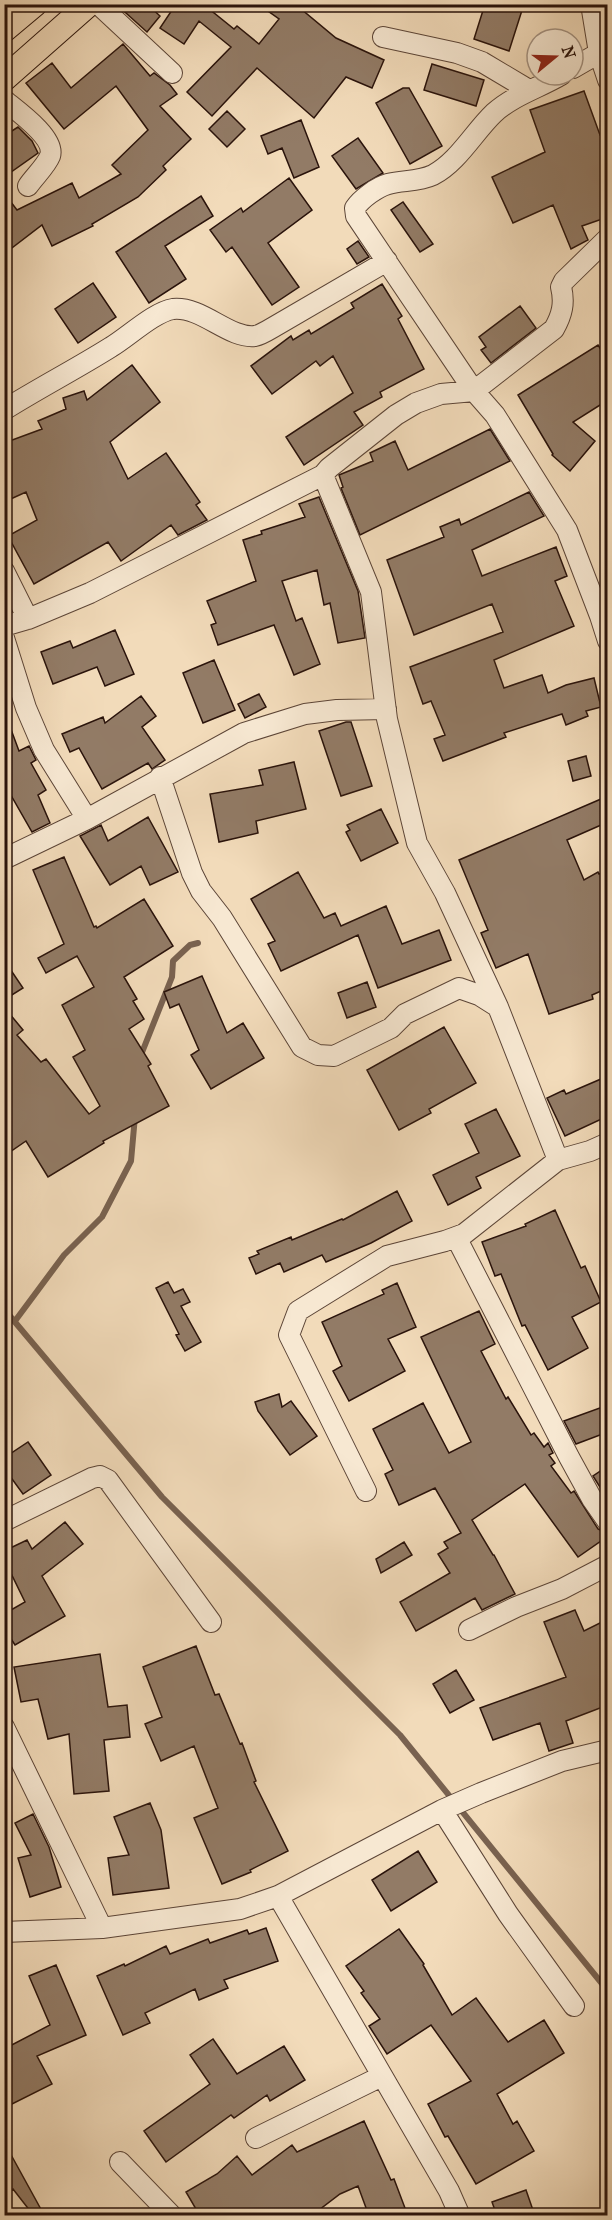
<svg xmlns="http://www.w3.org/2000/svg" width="612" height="2220" font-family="'IM FELL French Canon',serif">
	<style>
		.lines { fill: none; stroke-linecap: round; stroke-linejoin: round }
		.stream { stroke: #796250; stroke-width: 6 }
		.building { fill: #927b66; stroke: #2a130b; stroke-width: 1.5 }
		.minor-casing { stroke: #5c4537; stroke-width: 22 }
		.major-casing { stroke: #2a130b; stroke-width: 26 }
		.minor { stroke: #f7e8d2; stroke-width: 20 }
		.major { stroke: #f2dbba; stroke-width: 24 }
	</style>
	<rect width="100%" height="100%" fill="#f2dbba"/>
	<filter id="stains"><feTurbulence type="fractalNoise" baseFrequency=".00333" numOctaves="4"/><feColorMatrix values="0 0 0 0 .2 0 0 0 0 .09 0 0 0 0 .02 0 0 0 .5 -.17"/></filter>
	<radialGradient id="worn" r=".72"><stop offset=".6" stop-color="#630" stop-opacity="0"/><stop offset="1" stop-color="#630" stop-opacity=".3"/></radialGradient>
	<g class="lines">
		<!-- stream -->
		<path class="stream" d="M141,1055L172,977L173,961L190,945L198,943
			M4,1309L162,1497L400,1735L608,1991
			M15,1321L64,1255L102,1217L131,1161L135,1116"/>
	</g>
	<!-- building -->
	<path class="building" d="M116,4H147L160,16L147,32Z
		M176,4H210L208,8L234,29L237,26L259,44L279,19L258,4H295L336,38L384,60L372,88L346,77L314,118L257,68L212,116L187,92L231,47L199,21L184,44L160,28Z
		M485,4H524L509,51L474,39Z
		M123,44L150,76L154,73L170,85L177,94L160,106L191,139L163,166L166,170L138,197L92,224L93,226L52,246L42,225L4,254V193L17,210L72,183L79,198L121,174L112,165L148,130L116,86L64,129L26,83L52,63L71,88Z
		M432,64L484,80L476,106L424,90Z
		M403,88H409L442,146L410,164L376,103Z
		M584,91L600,135L608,131V217L582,226L588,240L571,249L553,205L513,223L492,177L545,152L530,110Z
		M227,111L245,129L227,147L209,129Z
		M301,120L319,167L294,178L282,148L268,154L261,136Z
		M18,127L32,141L38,153L4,177V136Z
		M358,138L383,173L356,189L332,156Z
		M289,178L312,210L268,243L299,287L272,305L232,247L226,252L210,230L241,208L243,212Z
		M201,196L213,216L165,246L186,279L149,303L116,252Z
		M403,202L433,244L420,252L391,210Z
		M358,241L369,257L357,264L347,249Z
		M93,283L116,317L78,343L55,309Z
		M382,284L402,316L398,319L424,369L380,392L382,397L354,412L363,425L304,465L286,437L353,393L333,356L320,366L316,361L272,394L251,366L291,336L293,340L309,330L311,334L354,308L351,303Z
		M520,306L536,328L491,363L481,350L486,347L479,337Z
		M598,345L608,360V400L573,422L595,441L570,471L552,455L553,454L518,395Z
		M132,365L160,402L110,442L128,479L166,453L200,502L196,505L207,520L178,535L171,525L121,561L108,542L34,584L8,536L37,520L26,492L4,502V443L42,429L38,421L66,409L63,398L84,391L87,400Z
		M490,429L510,461L360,535L341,488L343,487L339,475L373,461L370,453L395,441L408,470Z
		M529,492L544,516L472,550L482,576L556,547L567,576L555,581L574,626L494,660L504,688L542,675L548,693L566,685L594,678L601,707L586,711L588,716L566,725L562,714L504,733L506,737L443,761L434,739L445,735L431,701L423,704L410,667L503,632L492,604L414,635L387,560L444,537L440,527L459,519L461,525Z
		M319,497L358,591L365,638L338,643L330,603L324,605L317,570L282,581L296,621L302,618L320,664L294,675L274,625L218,645L211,625L216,623L207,601L256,581L243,540L262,534L261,531L305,517L299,504Z
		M115,630L134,674L105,686L97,667L53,684L41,652L70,641L73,648Z
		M214,660L235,710L203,723L183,673Z
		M259,694L266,707L245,718L238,704Z
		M141,696L156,716L142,727L165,760L152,769L148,763L102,789L79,748L70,752L62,734L103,717L105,723Z
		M4,716H6L19,751L29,746L36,760L31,763L46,790L38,795L50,823L32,832L4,783Z
		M346,722H351L372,786L341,796L319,731Z
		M586,756L591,776L573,781L568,761Z
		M294,762L306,809L256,821L258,833L219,842L210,794L263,785L259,770Z
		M608,796V822L567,840L584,880L598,872L599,874L608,871V988L592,995L593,999L549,1014L528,954L496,968L481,933L488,930L459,860Z
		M381,809L398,843L361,861L346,832L350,830L347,825Z
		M148,817L178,872L150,885L141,866L110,885L80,836L101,825L108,841Z
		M64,857L94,927L96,926L97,928L144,899L173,946L124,977L137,999L133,1001L144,1019L129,1029L151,1064L148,1066L169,1106L103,1141L104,1143L48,1177L26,1141L4,1156V1007L23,1030L17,1035L41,1062L46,1059L89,1114L100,1106L73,1057L85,1050L62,1005L94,987L77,956L46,973L38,958L64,944L33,870Z
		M298,872L324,918L335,913L341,926L386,906L402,944L439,930L451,960L378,988L358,935L281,971L268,944L275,941L251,899Z
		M4,960L23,988L4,1000Z
		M202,976L227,1033L243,1023L264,1058L211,1089L191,1055L199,1050L179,1004L170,1008L164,992Z
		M367,982L376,1007L347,1018L338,993Z
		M444,1027L476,1083L429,1109L431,1113L399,1130L367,1070Z
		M608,1076V1116L565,1136L547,1098L564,1090L566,1094Z
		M496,1109L520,1156L476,1177L481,1188L448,1205L433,1175L479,1153L465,1124Z
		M397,1191L412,1221L371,1243L326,1262L322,1255L284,1272L280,1263L256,1274L249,1258L259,1254L257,1251L291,1237L292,1240L342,1219L343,1220Z
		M555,1210L581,1268L585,1266L601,1302L572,1317L588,1348L548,1370L525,1325L522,1326L501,1274L495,1276L482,1242L526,1226L525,1224Z
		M168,1282L174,1293L183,1289L190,1302L181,1306L201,1342L185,1351L176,1335L179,1334L156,1288Z
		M397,1283L416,1327L388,1339L405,1371L349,1401L333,1371L342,1366L322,1322L384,1294L382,1290Z
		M479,1311L495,1344L481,1351L506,1399L508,1397L531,1435L534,1433L544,1447L548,1443L553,1453L549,1455L555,1463L551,1466L571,1493L574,1491L598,1529L608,1534V1536L578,1557L525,1484L472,1520L493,1555H494L515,1594L482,1610L475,1598L416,1631L400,1602L450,1573L438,1554L448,1548L444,1542L461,1533L435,1488L399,1505L385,1474L393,1470L373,1429L423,1403L449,1453L471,1442L421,1337Z
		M279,1394L282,1407L291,1401L317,1436L290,1455L258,1411L255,1402Z
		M608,1405V1432L576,1444L564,1421Z
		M28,1442L51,1475L23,1494L4,1468V1458Z
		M608,1466V1500L593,1476Z
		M65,1522L83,1544L42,1576L65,1616L15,1645L4,1628V1614L25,1602L4,1559V1551L27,1540L32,1549Z
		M404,1542L412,1555L381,1573L376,1559Z
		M575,1610L584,1631L608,1619V1705L566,1721L573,1743L549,1751L540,1723L493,1740L480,1708L566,1677L544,1622Z
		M196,1646L215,1695L219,1694L240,1744L242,1743L256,1781L254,1782L288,1851L250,1870L251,1872L222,1884L194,1818L218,1808L194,1746L161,1761L145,1724L162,1717L143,1667Z
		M100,1654L108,1707L127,1705L130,1737L104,1740L109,1791L74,1794L69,1734L48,1739L38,1699L21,1702L14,1667Z
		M456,1670L474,1700L450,1713L433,1684Z
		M150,1803L161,1830L169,1888L113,1895L108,1858L129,1855L114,1817Z
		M33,1814L49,1847L61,1887L30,1897L18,1858L31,1855L15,1823Z
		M418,1851L437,1882L391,1911L372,1880Z
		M266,1928L278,1961L224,1980L228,1988L199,2000L195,1989L145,2013L150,2023L123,2035L97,1976L124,1964L125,1966L166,1946L170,1954L208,1939L210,1943L247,1930L249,1934Z
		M399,1929L424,1964L423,1965L452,2015L476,1998L508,2042L544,2020L564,2053L497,2094L513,2124L517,2121L534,2151L476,2184L448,2136L445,2137L428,2104L471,2081L431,2025L387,2054L369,2026L380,2019L361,1993L364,1991L346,1966Z
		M56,1965L86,2035L37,2056L52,2084L4,2108V2049L50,2025L29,1976Z
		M213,2039L237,2074L284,2046L305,2080L270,2101L267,2095L234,2118L231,2115L166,2162L144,2131L210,2084L190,2055Z
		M364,2121L391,2180L394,2179L405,2208L386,2216H369L358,2186L340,2194L311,2216H200L186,2192L217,2174L237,2156L252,2175L292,2145L297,2152Z
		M4,2142L43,2213L39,2216H34L13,2189L4,2194Z
		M526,2190L535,2216H497L492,2202Z"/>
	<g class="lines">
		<!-- minor casing -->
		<g class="minor-casing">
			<path id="minor" d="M98,4L172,73
				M591,4L599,53L608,80
				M383,37L457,53L482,62L529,90
				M573,68L599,53
				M561,75C539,88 514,95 494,113C474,132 458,162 433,175C418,182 403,180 388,184C377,187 361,199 355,208L356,216L474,391L495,415L567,530L600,616L608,641
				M4,100C16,110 56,138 50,156C46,166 34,177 28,186
				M4,410C39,388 76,369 111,347C128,337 154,312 173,309C202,306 229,339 255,336C260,335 267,331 272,328L387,261
				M4,571L28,619
				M4,626L28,619L90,593L323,475
				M4,638L26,708L44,750L87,819
				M160,777L192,873L201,891L222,918L302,1047L318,1055L334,1056L391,1028L405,1014L459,988L479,995L498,1007
				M4,859L87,819L244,733L305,714L337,710L386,709
				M558,1160L498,1007L445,893L417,843L387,719L371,592L323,475L329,468L396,415L416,403L441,394L474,391L554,329C562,315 565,303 561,287L564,281L608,238
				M456,1237L569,1457L592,1499L608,1522
				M366,1491L289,1335L298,1311L387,1256L445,1241L464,1234L558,1160L590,1151L608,1143
				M4,1521L92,1478L100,1476L108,1480L211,1622
				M469,1630L516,1607L562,1589L608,1565
				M4,1727L102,1928
				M442,1810L508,1914L574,2006
				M278,1896L449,2191L460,2216
				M4,1932L102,1928L240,1909L278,1896L442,1810L481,1793L562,1761L608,1750
				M256,2138L382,2076
				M120,2162L172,2216"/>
		</g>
		<!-- major casing -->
		<g class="major-casing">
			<path id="major" d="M4,30L35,4
				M4,79L89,4"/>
		</g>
		<!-- minor -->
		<use href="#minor" class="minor"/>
		<!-- major -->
		<use href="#major" class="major"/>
	</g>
	<!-- margin -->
	<rect width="612" height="2220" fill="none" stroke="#f2dbba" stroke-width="24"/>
	<rect x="6" y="6" width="600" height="2208" fill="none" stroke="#2a130b" stroke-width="3"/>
	<rect x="12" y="12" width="588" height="2196" fill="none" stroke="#2a130b" stroke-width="1.5"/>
	<!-- north arrow -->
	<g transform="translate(555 57) rotate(71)"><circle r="28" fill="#f7e8d2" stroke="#a59382" stroke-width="1.5"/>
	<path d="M0-4.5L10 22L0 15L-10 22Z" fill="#8f2418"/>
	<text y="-9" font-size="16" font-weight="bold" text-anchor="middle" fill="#2a130b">N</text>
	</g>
	<rect width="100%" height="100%" filter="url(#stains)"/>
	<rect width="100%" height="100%" fill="url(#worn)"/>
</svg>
